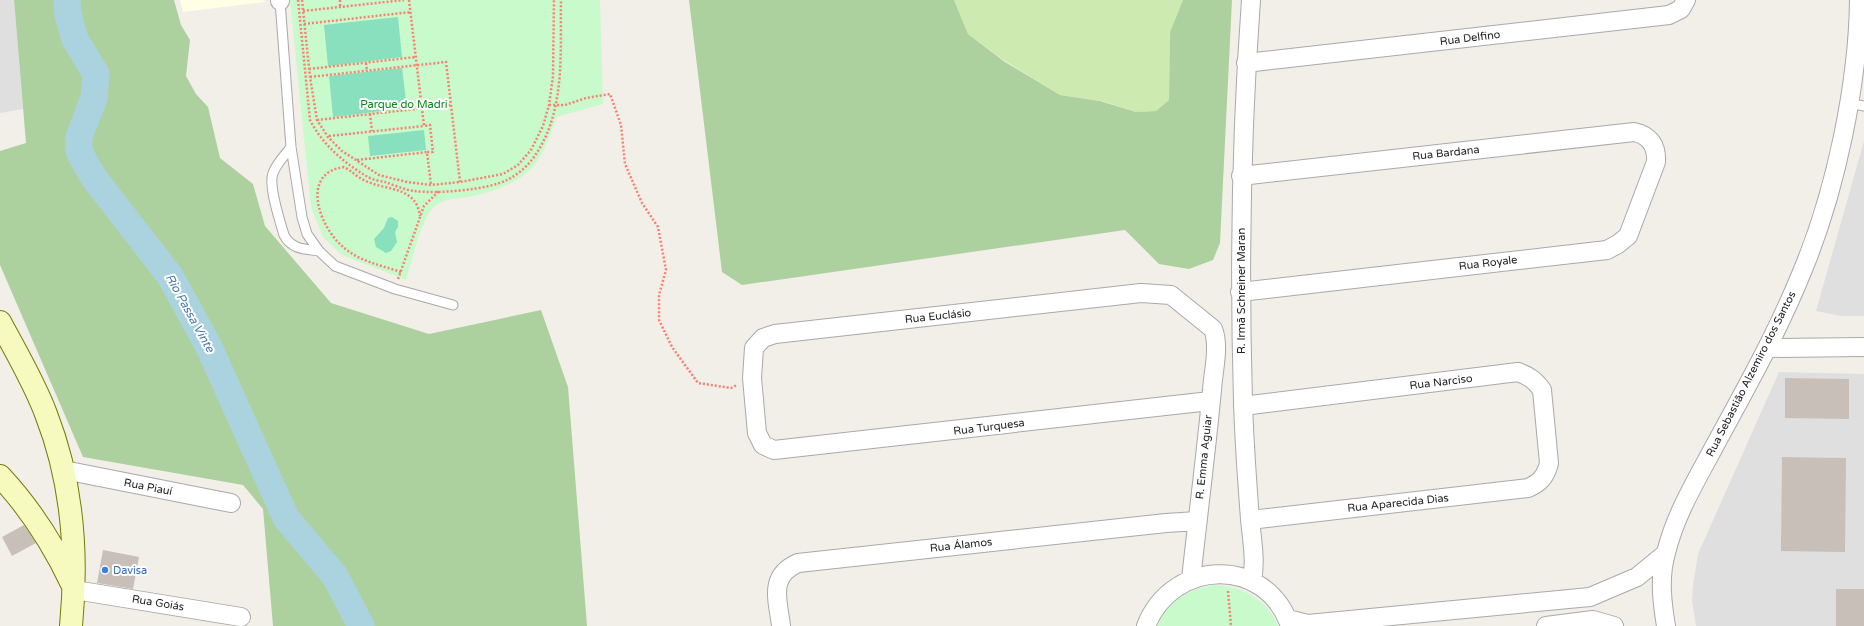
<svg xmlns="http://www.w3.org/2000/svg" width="1864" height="626" viewBox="0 0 1864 626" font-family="'Varela Round',sans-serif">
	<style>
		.residential { fill: #e0dfdf }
		.education { fill: #ffffe5 }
		.grass { fill: #cdebb0 }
		.forest { fill: #add19e }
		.park { fill: #c8facc }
		.pitch { fill: #88e0be }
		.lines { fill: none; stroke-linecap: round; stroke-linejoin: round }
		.river { stroke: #aad3df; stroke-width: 27 }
		.building { fill: #c7bfb8 }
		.lane-casing { stroke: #a9a9a9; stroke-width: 11 }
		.street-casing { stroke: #a9a9a9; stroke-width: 20 }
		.secondary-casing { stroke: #707d05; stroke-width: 24 }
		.path { stroke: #fa8072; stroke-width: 2.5; stroke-dasharray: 2 2; stroke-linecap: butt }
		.lane { stroke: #fff; stroke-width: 9 }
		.street { stroke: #fff; stroke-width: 18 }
		.secondary { stroke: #f7fabf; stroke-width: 22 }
		.shop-dot { fill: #3f7fe0; stroke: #fff; stroke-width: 1.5 }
		.labels { text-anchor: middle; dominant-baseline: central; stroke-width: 4; stroke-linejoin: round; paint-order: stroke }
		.street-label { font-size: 11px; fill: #222; stroke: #fff }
		.park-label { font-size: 11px; fill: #0c8416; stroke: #fff }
		.shop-label { font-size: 11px; fill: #366cbe; stroke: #fff; text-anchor: start }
		.water-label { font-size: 12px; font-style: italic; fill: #4a7aab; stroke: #fff }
	</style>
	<rect width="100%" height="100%" fill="#f2efe9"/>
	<path class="residential" d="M0,0H14L23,109L0,113Z
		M1864,141V316H1841L1816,311Z
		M1779,372L1864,374V626H1696L1692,601L1693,585L1698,554Z"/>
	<path class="education" d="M180,0H264L265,2L183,12Z"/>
	<path class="grass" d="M954,0H1183L1170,32L1169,100L1156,111L1136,112L1102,101L1060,95L1002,59L968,34Z"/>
	<path class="forest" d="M14,0H174L181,25L190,40L186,76L196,94L208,107L220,158L253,184L265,226L331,303L429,334L541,310L568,387L587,626H273L263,509L243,485L83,457L0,265V151L26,143Z
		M689,0H954L968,34L1005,62L1060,95L1100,101L1136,112L1156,111L1169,100L1170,32L1183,0H1232L1220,243L1213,260L1189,269L1159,264L1125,230L742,285L722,272Z"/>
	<path class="park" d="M290,0H600L603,104L557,117C551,132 542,160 529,171C513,185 490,193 468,197C455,199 445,198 434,207C422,217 411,264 406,280L342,255L323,237L311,207Z
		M1214,585C1242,586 1267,599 1278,626H1158C1167,601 1189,589 1214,585Z"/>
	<path class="pitch" d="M398,17L402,57L328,66L324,25Z
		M402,68L407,108L333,117L329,76Z
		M424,130L426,150L370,156L368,136Z
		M392,217L398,221V227L395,232L397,242L391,251L386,253L376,247L374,239L384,228L388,218Z"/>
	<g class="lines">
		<path class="river" d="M67,0L68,15L75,39L96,74L94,98L79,137V152L94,178L170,276L208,345L286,518L335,576L361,626"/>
	</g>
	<path class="building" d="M1785,378L1849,379V419L1785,418Z
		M1782,457L1846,458L1845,552L1781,551Z
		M24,525L36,543L12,556L2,537Z
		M103,550L139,557L133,589L97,583Z
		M1836,589H1864V626H1836Z"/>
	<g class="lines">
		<g class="lane-casing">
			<path id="lane" d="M280,1L291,147L302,217L307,234L319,251L335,266L395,289L453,305
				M1848,103L1864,106
				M291,147C285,155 277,163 273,173C268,186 280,221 284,235C291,249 304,249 319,251"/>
		</g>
		<g class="street-casing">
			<path id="street" d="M280,0V1
				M1251,0C1241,135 1239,266 1243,401C1244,440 1247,480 1250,519C1252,541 1256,560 1252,581
				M1246,63L1669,15L1681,9L1686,0
				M1240,292L1607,250L1618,244L1628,236L1656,162C1657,146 1650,135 1634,132L1241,176
				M1767,348L1864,347
				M1243,406L1518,372C1529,376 1535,380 1542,390L1549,463C1546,476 1540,483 1528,488L1250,520
				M64,470L231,503
				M1191,579C1198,516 1206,453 1212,390C1213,372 1220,346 1213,329L1171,295L1141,293L775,334L763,338L754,348L752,378L757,433L763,445L774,450L1210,401
				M75,590L241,617
				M1288,619L1308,624L1590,597L1637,577L1665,554
				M781,626C778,600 768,576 798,563L1166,523L1197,521
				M1146,626C1172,559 1266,555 1290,626
				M1546,626L1593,620L1614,626
				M1666,626C1662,602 1659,577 1666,553C1675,515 1696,481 1714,447C1746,388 1779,330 1804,267C1836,189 1858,84 1859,0"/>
		</g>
		<g class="secondary-casing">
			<path id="secondary" d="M0,322C16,352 34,382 46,414C73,483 78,554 71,626
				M0,476C30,508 53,544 72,584"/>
		</g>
		<path class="path" d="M298,0L310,120C322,144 345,164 368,177C373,180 380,181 385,182C394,185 405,190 414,191C437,194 487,190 507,180C519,174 529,165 536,154C566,109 560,51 561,0
			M302,0L310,77L317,120L328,137L342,151L379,175L407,182L431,185L460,182L503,174L518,165L531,150L543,126L549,105L553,76L554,0
			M340,0V7
			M409,0L424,126L430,125L433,152H427L431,185
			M303,11L404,0
			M304,24L411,12
			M366,63L367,71
			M309,69L416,57
			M310,77L446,62L460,182
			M549,105H565L586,98L610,94L621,125L625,164L642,203L658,227L666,270L659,295V320L672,347L698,383L731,388L737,385
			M370,114L372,131
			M317,120L451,105
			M329,136L424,126
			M357,160L427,152
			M401,272C380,265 358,261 342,246C319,226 300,173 344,167C352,171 358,178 366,181C387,191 416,186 420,216
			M398,279L424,206L439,191
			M1228,591L1231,626"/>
		<use href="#lane" class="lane"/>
		<use href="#street" class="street"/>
		<use href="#secondary" class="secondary"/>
	</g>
	<circle class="shop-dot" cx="105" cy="570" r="4"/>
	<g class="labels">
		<g class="street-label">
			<text transform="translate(1470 38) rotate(-7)">Rua Delfino</text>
			<text transform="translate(1446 153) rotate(-6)">Rua Bardana</text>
			<text transform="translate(1488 263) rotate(-7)">Rua Royale</text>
			<text transform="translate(1241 291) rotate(-90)">R. Irmã Schreiner Maran</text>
			<text transform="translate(938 316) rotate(-6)">Rua Euclásio</text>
			<text transform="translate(1751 374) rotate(-63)">Rua Sebastião Alzemiro dos Santos</text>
			<text transform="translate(1441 382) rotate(-7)">Rua Narciso</text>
			<text transform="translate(989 427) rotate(-7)">Rua Turquesa</text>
			<text transform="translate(1204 457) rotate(-84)">R. Emma Aguiar</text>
			<text transform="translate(148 487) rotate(11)">Rua Piauí</text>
			<text transform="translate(1398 503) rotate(-6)">Rua Aparecida Dias</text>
			<text transform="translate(961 545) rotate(-6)">Rua Álamos</text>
			<text transform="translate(158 603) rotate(9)">Rua Goiás</text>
		</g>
		<g class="park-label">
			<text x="404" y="104">Parque do Madri</text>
		</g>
		<g class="shop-label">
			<text x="113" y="570">Davisa</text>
		</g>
		<g class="water-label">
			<text transform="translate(190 313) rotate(61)">Rio Passa Vinte</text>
		</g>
	</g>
</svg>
